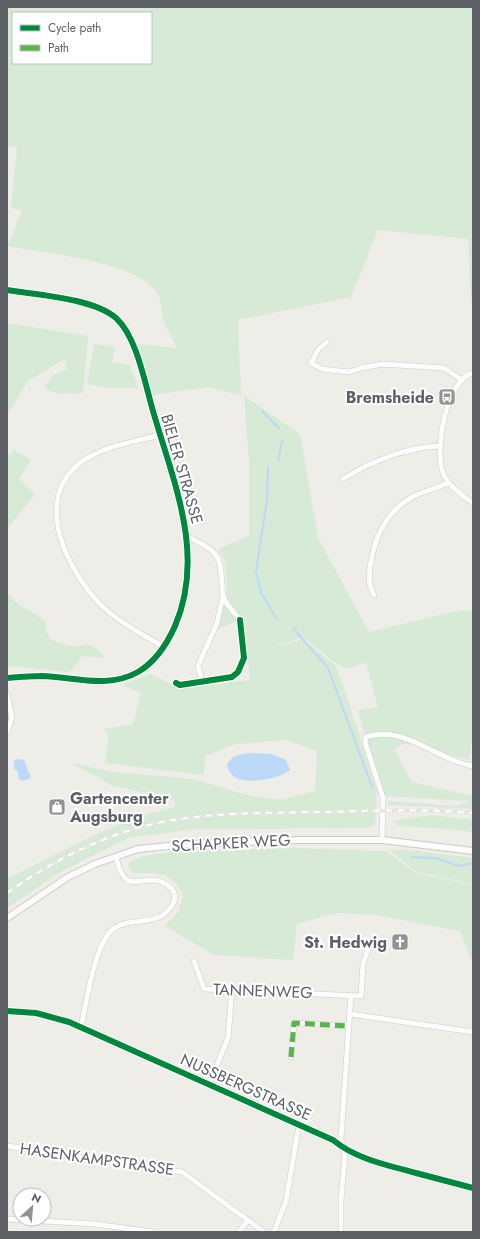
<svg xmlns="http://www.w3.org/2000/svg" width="480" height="1239" viewBox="0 0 480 1239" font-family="Jost,sans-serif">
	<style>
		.green { fill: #d6ead5; fill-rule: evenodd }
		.water { fill: #bcd9f8 }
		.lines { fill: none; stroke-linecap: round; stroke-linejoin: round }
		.stream { stroke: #bcd9f8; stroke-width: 2 }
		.minor-casing { stroke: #cbcbca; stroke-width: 6 }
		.tertiary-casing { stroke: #cbcbca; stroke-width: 8 }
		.minor { stroke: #fcfcfc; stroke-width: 5 }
		.tertiary { stroke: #fcfcfc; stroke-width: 6 }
		.rail-casing { stroke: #e4e4e3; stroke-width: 3.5 }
		.rail { stroke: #fff; stroke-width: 2; stroke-dasharray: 6; stroke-linecap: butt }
		.quiet { stroke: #58b549; stroke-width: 5; stroke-dasharray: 10 5; stroke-linecap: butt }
		.cycleway-casing { stroke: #fff; stroke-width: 8 }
		.cycleway { stroke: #00873e; stroke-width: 6 }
		.labels { text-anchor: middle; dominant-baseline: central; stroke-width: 4; stroke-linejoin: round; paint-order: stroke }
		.poi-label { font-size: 16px; font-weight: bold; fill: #5d6166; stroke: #fff; text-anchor: end }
		.street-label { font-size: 16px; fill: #5d6166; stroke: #fff }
	</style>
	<rect width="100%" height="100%" fill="#eeede8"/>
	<path class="green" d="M7,7H473V304L471,301L468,239L378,230L351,297L238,320L241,395L207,387L152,395L136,344L177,348C173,339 167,330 164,321C161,312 162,298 156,291C133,261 44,253 8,246L22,210L11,208L17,147L7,146ZM13,13H151V63H13Z
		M7,323L88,336L83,393L61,394L47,390L45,386L53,375L67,369L65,359L28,381L7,415Z
		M94,344L115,347L112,362L130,365L138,388H108L87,384Z
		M244,396L300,434L318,538L369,632L453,612L473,610V734L469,760L405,743L394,749L412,782L472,796L473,809L389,805L388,801L457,806L471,801L382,796L358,710L378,707L366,662L347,669L337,664L303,637L282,644L269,641L282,645L303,639L335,665L344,688L377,791L375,825L366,828L195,829L128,838L62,871L7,908V879C61,852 116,820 175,807L174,800H150V794L111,785L72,763L113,772L193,779L250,796L282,800L315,791L317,751L286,740L236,744L205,756L204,775L105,763L109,736L104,729L133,724L141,693L122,685L150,674L181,689L250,680L246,636L237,621L218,629L227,591L226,563L218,549L249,536V461Z
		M14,450L31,460L19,479L35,494L7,529V457Z
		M7,592L15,602L46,621V632L51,640L75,647L87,644L95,648L102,653L104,658L81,656L80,660L69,672L9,666L7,660Z
		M431,815L473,820V832C448,828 422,829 397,825L393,821Z
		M296,848L386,851L416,873L473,885V964L460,931L376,915L336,913L297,924L293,960L214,955L165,926L178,912L183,896C170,868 158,875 133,873L128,867L130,862L143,856L177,851Z
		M389,850H409L473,858V884L417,872Z"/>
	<path class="water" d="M249,753L272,754L286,760L290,770C280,779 247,784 236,778C231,775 229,771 227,765C232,755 238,755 249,753Z
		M17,759L24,760L31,778L22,781L19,779L17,770L14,769V761Z"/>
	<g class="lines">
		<path class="stream" d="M262,411L279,428
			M278,461L282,441
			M268,467L267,500L256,571L261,593L276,618
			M293,628L328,668L372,787
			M411,857L435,858L459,866L473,863"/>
		<g class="minor-casing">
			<path id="minor" d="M7,290C37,295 93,298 116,318C137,337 145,384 153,411C173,481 206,554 175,626C167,644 155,662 138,672C108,689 74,677 42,676C30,676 19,677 7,678
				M327,342L318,350L311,363L322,369L349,372L361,368L383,364L429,367L444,368L462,380
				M473,373C446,380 434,449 443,473C449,487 462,495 473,503
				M160,435C134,442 102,446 80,463C31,501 69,574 103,607C121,623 143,635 164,647
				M343,479C370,462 406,447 439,446
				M188,537C225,554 219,558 223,594C223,602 235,613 240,620
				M374,595C367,583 369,571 372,557C377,531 390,509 414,496C425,491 437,488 448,483
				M202,681L198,666L217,623L223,596
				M7,694L12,718L7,732
				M382,840L383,798L365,742L366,737C404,724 436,760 473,766
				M194,961L204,989L361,996L363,964L371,941
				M7,1011L36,1013L69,1022L333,1140C356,1159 387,1165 416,1173C435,1178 454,1183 473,1188
				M350,1014L473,1032
				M81,1027C87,1001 94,945 113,929C129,916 156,928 171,907C174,904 176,897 174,893C173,889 170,887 166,884C143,870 126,901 116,857
				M291,1057L294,1023L349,1026
				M209,1084L228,1038L232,990
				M7,1146L182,1172L264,1232
				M7,1219L95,1224L153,1232
				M239,1232L248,1220
				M274,1232L286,1201L299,1125
				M341,1232V1199L345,1156L341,1138L351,995"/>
		</g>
		<g class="tertiary-casing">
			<path id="tertiary" d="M7,918L68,877L95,864L138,849L187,844L300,840H382L473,851"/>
		</g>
		<use href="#minor" class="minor"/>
		<use href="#tertiary" class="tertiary"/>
		<g class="rail-casing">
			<path id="rail" d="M7,893C59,856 117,828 180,819C227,812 275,813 322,812C372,811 423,808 473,813"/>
		</g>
		<use href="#rail" class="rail"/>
		<path class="quiet" d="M291,1057L294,1023L349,1026"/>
		<g class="cycleway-casing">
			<path id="cycleway" d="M7,290C37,295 93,298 116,318C137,337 145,384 153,411C173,481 206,554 175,626C167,644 155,662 138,672C108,689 74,677 42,676C30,676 19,677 7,678
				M176,683L180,685L232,677L238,672L244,658L240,620
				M7,1011L36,1013L69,1022L333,1140C356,1159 387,1165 416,1173C435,1178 454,1183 473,1188"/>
		</g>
		<use href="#cycleway" class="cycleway"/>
	</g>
	<defs>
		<g id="bus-square" transform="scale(0.9)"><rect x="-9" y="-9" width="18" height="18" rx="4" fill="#909294" stroke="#fff"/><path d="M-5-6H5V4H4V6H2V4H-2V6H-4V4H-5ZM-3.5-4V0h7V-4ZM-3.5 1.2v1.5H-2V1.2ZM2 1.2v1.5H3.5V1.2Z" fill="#fff"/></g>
		<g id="shop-square" transform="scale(0.9)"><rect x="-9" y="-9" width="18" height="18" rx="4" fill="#909294" stroke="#fff"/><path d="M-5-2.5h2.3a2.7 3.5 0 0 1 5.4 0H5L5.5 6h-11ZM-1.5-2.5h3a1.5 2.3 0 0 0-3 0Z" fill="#fff"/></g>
		<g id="church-square" transform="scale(0.9)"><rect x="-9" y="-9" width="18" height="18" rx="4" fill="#909294" stroke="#fff"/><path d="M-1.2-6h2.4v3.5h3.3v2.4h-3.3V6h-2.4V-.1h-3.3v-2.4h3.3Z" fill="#fff"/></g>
	</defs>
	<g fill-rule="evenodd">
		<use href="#bus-square" x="447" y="397"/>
		<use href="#shop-square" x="57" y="807"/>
		<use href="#church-square" x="400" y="942"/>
	</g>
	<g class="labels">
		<g class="poi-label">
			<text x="434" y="397">Bremsheide</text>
			<text x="70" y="798" text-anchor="start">Gartencenter<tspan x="70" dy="18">Augsburg</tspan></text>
			<text x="387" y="942">St. Hedwig</text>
		</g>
		<g class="street-label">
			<text transform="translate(182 469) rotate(74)">BIELER STRASSE</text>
			<text transform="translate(231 843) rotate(-3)">SCHAPKER WEG</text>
			<text transform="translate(263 991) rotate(2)">TANNENWEG</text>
			<text transform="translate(246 1087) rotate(24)">NUSSBERGSTRASSE</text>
			<text transform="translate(97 1159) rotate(8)">HASENKAMPSTRASSE</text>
		</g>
	</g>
	<rect width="480" height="1239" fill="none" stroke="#5d6166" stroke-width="16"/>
	<rect x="12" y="12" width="140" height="52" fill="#ffffff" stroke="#bec0c2"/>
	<rect x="20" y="25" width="20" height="6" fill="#00873e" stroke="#bec0c2"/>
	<text x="48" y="32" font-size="12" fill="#5d6166">Cycle path</text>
	<rect x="20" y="45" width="20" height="6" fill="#58b549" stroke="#bec0c2"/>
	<text x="48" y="52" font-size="12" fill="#5d6166">Path</text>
	<g transform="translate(32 1207) rotate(26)"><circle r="19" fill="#ffffff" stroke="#bec0c2"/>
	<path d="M0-3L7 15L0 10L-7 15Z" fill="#909294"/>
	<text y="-6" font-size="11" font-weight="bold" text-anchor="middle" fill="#5d6166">N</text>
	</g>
</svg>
